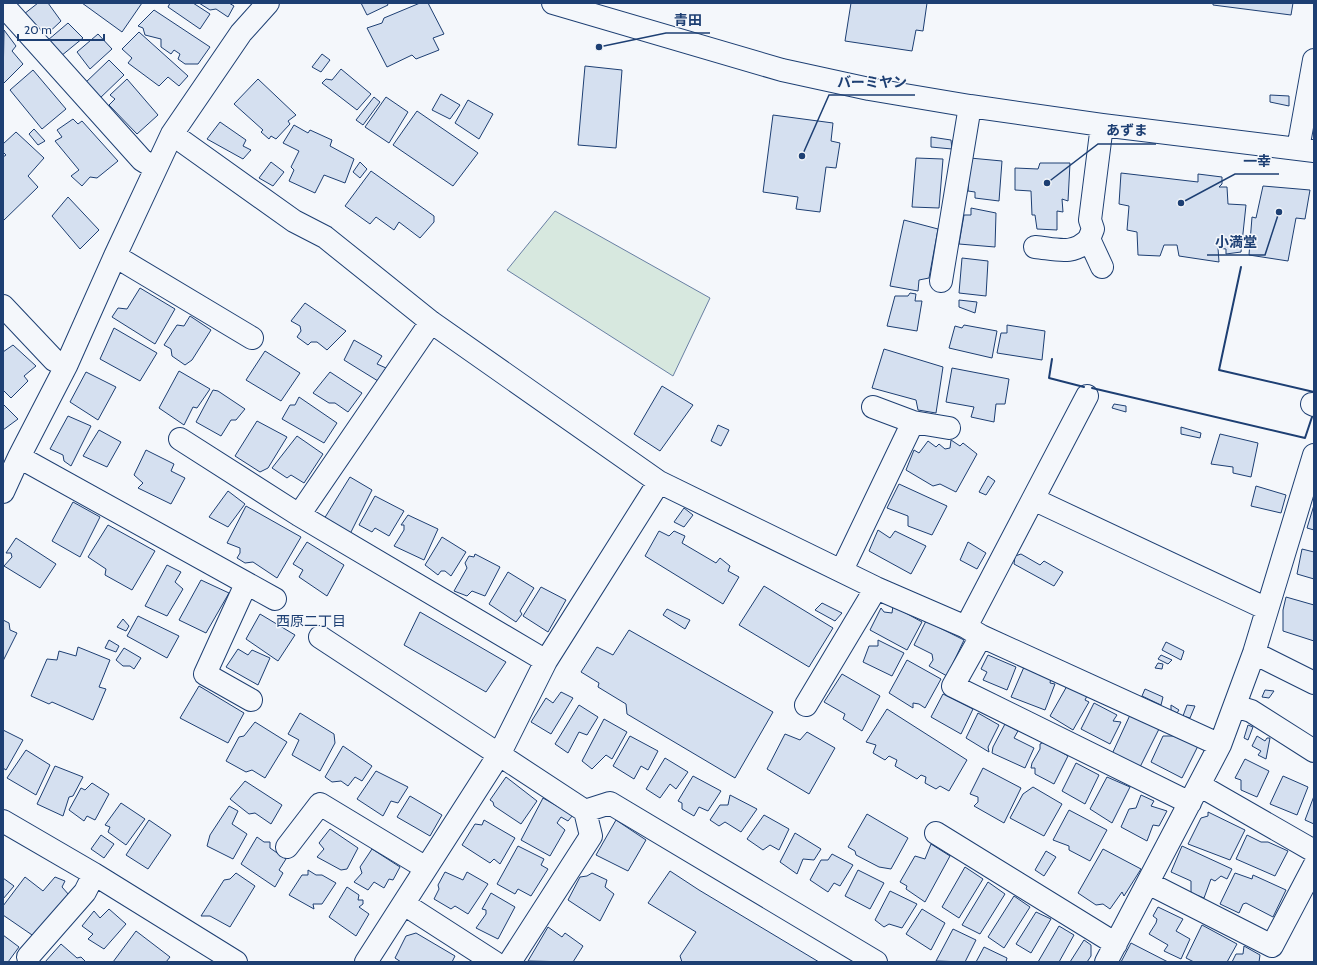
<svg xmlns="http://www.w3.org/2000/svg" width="1317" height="965" viewBox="0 0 1317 965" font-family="Cabin,'Noto Sans JP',sans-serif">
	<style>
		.green { fill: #d7e8df; stroke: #687fa3 }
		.building { fill: #d5e0f0; stroke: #1d3f73 }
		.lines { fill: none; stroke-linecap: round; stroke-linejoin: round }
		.minor-casing { stroke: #1d3f73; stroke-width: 24 }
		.minor { stroke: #f4f7fb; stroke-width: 22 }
		.wall { stroke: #1d3f73; stroke-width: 2 }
		.labels { text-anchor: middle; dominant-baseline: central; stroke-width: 3; stroke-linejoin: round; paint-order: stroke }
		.neighbourhood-label { font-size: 14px; fill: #1d3f73; stroke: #f4f7fb }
		.leader { fill: none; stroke: #1d3f73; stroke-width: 1.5 }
		.callout-dot { fill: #1d3f73; stroke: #f4f7fb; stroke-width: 1.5 }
		.callout-label { font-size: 14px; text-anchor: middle; font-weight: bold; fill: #1d3f73; stroke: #f4f7fb; stroke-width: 3; stroke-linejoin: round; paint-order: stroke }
	</style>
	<rect width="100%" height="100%" fill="#f4f7fb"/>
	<path class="green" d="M555,211L710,298L673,376L507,270Z"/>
	<path class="building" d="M38,3H48L61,21L44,37L24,14Z
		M82,3H142L122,32Z
		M170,3H193L210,14L200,29L168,7Z
		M199,3H229L234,6L228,17L216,9L210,10Z
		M361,3H387L388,5L367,15Z
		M420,3H428L444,34L433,38L439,50L416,59L412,55L387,67L367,28L382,23L384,18Z
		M851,3H927L923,31L916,30L912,51L845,41Z
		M1213,3H1293L1291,15L1213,5Z
		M154,10L210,47L198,64H185L178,59L180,54L174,50L171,54L161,47V39L145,35L143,28L138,26Z
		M68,23L83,38L61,56L48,40Z
		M4,30L16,46L12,51L23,64L3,84Z
		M139,32L188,76L179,86L168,77L159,86L128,63L132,58L122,49Z
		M98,34L112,49L90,69L77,52Z
		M322,54L330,60L321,72L312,67Z
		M109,60L124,75L98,100L84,84Z
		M585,66L622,70L616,148L578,145Z
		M341,69L371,94L357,110L322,83L326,79L332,80Z
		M33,70L66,109L42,129L10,90Z
		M127,79L158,115L137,134L109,105L115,99L110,95Z
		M258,79L296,115L288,121L290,124L276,139L271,136L269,139L261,132L263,130L234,104Z
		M441,94L460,105L450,119L432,110Z
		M1270,95L1289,96V106L1270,102Z
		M374,97L380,102L363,125L356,120Z
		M386,97L408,112L389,143L365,127Z
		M468,100L493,114L479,139L455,123Z
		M417,111L478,153L453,186L393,145Z
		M773,115L833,123L831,141L840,143L836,168L826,167L820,212L796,209L798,197L763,192Z
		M73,119L78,124L82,121L118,161L97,178L90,177L82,186L71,176L79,170L55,141L62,137L57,130Z
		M220,122L246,140L243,146L251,150L243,159L207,139Z
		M294,125L308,133L310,130L332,140L330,146L354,159L345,183L324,175L315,193L289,181L294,170L291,167L299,151L283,143Z
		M34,129L45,141L38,145L29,134Z
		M16,132L44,158L28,176L38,187L3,221V157L6,155L3,152V144Z
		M931,137L951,140L952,149L931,147Z
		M916,158L943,159L939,208L912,207Z
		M970,158L1002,161L999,201L975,198V192L968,191Z
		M271,162L284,172L273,186L259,178Z
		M360,162L367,169L360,178L353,172Z
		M1040,163H1070L1068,201L1062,199L1063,212L1057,211V230L1037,229L1035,215H1032L1031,191L1015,190V168L1038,169Z
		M371,171L434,216V222L420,238L399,222L394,230L376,217L370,224L345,206Z
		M1121,173L1198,182V174L1222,177V184L1219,187H1227L1228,204L1246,205L1241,252L1226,254V249L1218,248L1219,262L1179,256L1177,245H1164L1160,256L1138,255L1137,232L1127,230L1129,206L1119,204Z
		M1263,186L1310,190L1305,219L1296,218L1288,261L1249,255L1252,217L1256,218Z
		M68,197L99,230L80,249L52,216Z
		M971,208L996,213L995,247L959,244L964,215H971Z
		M904,220L938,229L929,278L919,280L918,291L890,286Z
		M962,258L988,261L986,296L959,293Z
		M140,288L175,309L155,344L112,317L118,308L127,309Z
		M910,293L916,294L915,301H922L917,331L887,326L895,296H908Z
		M959,300L977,302L975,313L959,307Z
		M305,303L346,331L327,350L317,342H311L308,345L297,337L301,331L300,326L291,321Z
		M190,316L211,330L192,360L185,365L172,356L171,349L164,345L177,325L184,326Z
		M964,325L997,331L992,358L949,348L955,326L962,328Z
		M1007,325L1045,331L1042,360L997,353L1001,333H1007Z
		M114,328L157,353L140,381L100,359Z
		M354,340L382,356L377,364L386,368L378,381L344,360Z
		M13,345L36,366L24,376L28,381L11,398L3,390V352Z
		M884,349L943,367L936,413L918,410L916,400L872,388Z
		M265,351L300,373L281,401L246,380Z
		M952,368L1009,379L1005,404H996L994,422L971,417L974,407L946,402Z
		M179,371L210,389L197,408L193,407L184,425L159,408Z
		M86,372L116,387L98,420L70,402Z
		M330,372L362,393L348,412L335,403H329L313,393Z
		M662,386L693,405L660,451L634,434Z
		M213,390L218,391L245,409L236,420H231L221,436L196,422Z
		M299,397L337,423L324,443L282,419L290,405H295Z
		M3,404L18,419L3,430Z
		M1114,404L1126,406V412L1112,408Z
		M68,416L91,426L71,466L64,461L63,455L50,449Z
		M257,421L287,437L268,468L260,472L235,456Z
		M718,425L729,430L721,446L711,441Z
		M1181,427L1201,433L1200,438L1181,434Z
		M99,430L121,442L107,467L83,456Z
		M1220,434L1258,443L1251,477L1233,473V467L1211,464Z
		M297,436L323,454L304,483L291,475L287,478L272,468Z
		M951,440L960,446L963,443L977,454L956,492L940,484L933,486L906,470L914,450L919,453L928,441L936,447L939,444L945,449L950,448Z
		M146,450L174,464L171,471L185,478L171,504L138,488L143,483L134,475Z
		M988,476L995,481L986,495L979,492Z
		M350,477L372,490L350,534L324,519Z
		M899,484L947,506L932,535L908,526V516L887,508Z
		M1256,486L1286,495L1281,513L1251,506Z
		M228,491L245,504L228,527L209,517Z
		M375,496L404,511L389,536L375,528L372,532L359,525Z
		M73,502L100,517L80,557L52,541Z
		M1314,505V530L1307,528Z
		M246,506L301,537L277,578L253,562L245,563L237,558L240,553V548L227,543Z
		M684,508L693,515L684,527L674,522Z
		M408,515L438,529L424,560L394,546L404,530V525H401Z
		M108,525L155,551L132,590L105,575L106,569L88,557Z
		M878,530L890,538L895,531L926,546L911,574L869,551Z
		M659,531L669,536L674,531L685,536L682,543L716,563L720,558L730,566L728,571L739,577L723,604L645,556Z
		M442,537L466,552L451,576L445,571H441L438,575L425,565Z
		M16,538L56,564L40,588L4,566L12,557L11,553H6Z
		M307,542L344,565L327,596L299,577L303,570L293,564Z
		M968,542L986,553L977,569L960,560Z
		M1302,549L1314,552V579L1297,574Z
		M475,554L500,567L485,596L472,591L467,596L454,591L467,568L465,563L469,556L474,557Z
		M1021,554L1040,565L1044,561L1063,572L1054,586L1014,564L1015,556Z
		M167,565L181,572L175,582L183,589L167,616L145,606Z
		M508,572L534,588L520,611L522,614L516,622L489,604Z
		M201,580L229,593L206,633L179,620Z
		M764,586L833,628L809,667L739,625Z
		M541,587L566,600L548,632L523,616Z
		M1286,597L1314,605V641L1283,631V610Z
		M822,603L842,613L835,621L815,610Z
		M893,606L922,622L907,650L870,630L881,608L884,612L892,613Z
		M667,609L690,620L685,629L663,615Z
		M420,612L506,662L486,692L404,645Z
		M260,614L295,635L278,661L246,639Z
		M138,616L179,636L167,658L127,636Z
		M123,619L129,626L126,631L117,627Z
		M3,620L9,623L10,630L17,633L3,661Z
		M926,621L964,640L947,676L929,666L933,660L932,654L914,645Z
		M629,630L773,712L735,778L627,714L626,704L598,687L599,683L581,672L597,647L613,655Z
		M109,640L119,646L116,652L105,648Z
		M878,640L904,653L892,676L863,662L869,646H878Z
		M1166,642L1184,651L1181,660L1162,650Z
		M78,647L110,660L99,687L106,689L93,720L52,702L49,704L31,696L47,659L57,660L59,651L76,656Z
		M124,648L141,658L134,669L130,666H123L116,660Z
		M238,649L248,655L252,650L270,658L258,685L226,667Z
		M988,655L1016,667L1007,690L983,680L987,672L981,669Z
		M1161,655L1172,660L1168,664L1158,659Z
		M907,660L941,679L925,708L919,704L913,703V708L889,693Z
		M1158,663L1163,664L1162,669L1155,668Z
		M1024,667L1051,677L1050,683L1055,684L1045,710L1011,697Z
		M842,674L880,696L862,731L843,719L845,714L824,702Z
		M199,686L244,713L228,743L180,718Z
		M1067,686L1087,696L1085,700L1089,702L1073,730L1050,716Z
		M1145,689L1163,697L1161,705L1142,696Z
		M1265,690L1274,691L1269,698L1262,697Z
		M561,692L573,698L551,734L531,722L546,698L553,703Z
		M943,694L973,709L961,734L931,717Z
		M1094,703L1117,715L1113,721L1121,722L1110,744L1081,729Z
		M579,705L598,717L587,735L579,732L568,753L555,744Z
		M1171,705L1179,710L1177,713L1171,710Z
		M1187,705L1195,706L1190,718L1183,716Z
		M887,709L967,760L949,791L940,786L936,789L925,783L926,777L921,775L917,779L895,766L897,760L889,756L885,760L873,753L876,745L866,742Z
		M300,713L334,734L335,743L320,771L292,755L299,740L288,734Z
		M978,713L999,725L988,747L989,752L966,738Z
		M1130,715L1159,729L1140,767L1112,754Z
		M604,719L627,732L612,759L606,755L592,769L582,761Z
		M255,722L287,742L265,778L252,770L246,772L226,761L239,737L244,736Z
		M1005,724L1018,731L1014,738L1034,748L1025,768L992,753L993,747Z
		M1248,725L1253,727L1248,740L1244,738Z
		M3,730L23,740L6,770L3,768Z
		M807,732L835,748L809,794L767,769L785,734L800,740Z
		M630,736L658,751L648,770L641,766L634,779L613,766Z
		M1163,736H1173L1198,746L1182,778L1151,762Z
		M1257,736L1265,741L1267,738H1270L1266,759L1258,755L1261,751L1252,746Z
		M1044,742L1068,756L1054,784L1035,774V768H1031L1032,763L1040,749V744Z
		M343,746L372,766L362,781L355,777L348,786L341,781L332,782L325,777Z
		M26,750L50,765L36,795L7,778Z
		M665,758L688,772L676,789L670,784L660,798L646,789Z
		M1245,759L1269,771L1257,797L1241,790V780L1235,778Z
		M1076,763L1099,775L1085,804L1062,791Z
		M55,766L83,777L73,796L69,797L63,816L37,804Z
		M983,768L1021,788L1004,823L974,806L978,802V797L970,794Z
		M376,771L408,787L398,803L391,801L383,816L357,799Z
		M693,776L721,791L708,811L699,807L694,816L682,809V803L678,801Z
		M1283,776L1308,787L1297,815L1270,804Z
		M506,777L537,801L521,824L494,806L493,802L490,800Z
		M1107,777L1130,787L1112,823L1090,809Z
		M245,781L282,805L271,824L255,813L249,814L230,799Z
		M92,783L109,794L95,820L87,816L84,821L69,810L81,788L85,790Z
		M1033,787L1062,804L1044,836L1010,818L1023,794Z
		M730,795L757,809L741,832L725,822L719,826L710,820L720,805H728Z
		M1141,795L1154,801L1151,806L1167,811L1159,826L1153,825L1147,841L1121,827L1129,809L1136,808Z
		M410,796L442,815L430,836L397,817Z
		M1314,796V824L1305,820Z
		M543,798L573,815L568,821L561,817L557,823L565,830L550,856L521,840Z
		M121,803L145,819L126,845L108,832L110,827L105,825Z
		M229,806L238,811L232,824L247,834L233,859L207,846L210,835Z
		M1069,810L1107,830L1090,861L1069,850V846L1053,840Z
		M1208,812L1245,830L1230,860L1188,844L1201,818L1208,816Z
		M867,814L908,838L891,869L879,867L856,855L855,851L848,847Z
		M764,815L789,829L779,850L770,845L763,850L747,839Z
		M149,820L171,835L148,869L126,855Z
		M484,820L515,838L500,864L494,859L490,863L462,845L475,824L482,825Z
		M616,820L646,840L628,871L596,855Z
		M330,829L358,848L347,869L341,870L317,857L324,849L319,843Z
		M795,833L821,849L814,860L803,859L797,874L780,862Z
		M101,835L114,844L104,858L91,849Z
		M1247,835L1261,842H1268L1288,851L1275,876L1236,859Z
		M257,837L264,842H270V848L286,859L279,870L283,873L275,887L241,864Z
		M931,844L950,856L925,902L906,889L907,886L900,882L915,856L925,859Z
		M518,846L544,859L541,865L548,869L531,896L518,889L515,894L497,884Z
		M1182,846L1232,869L1227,879L1221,876L1215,881L1211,879L1204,898L1191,893V881L1171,872Z
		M372,849L400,867L393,880L389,879L384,888L374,882L368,890L354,882L362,873L360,867Z
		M1103,849L1141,869L1124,896L1122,892L1110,909L1103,904L1096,905L1078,893Z
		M1046,851L1056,857L1044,876L1035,870Z
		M832,854L853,865L840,886L834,883L828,892L810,880L821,860H828Z
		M965,867L983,879L959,918L942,907Z
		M308,870L316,875H322L336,883L322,904H313L314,909L289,895L302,875H308Z
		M858,870L884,883L870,909L845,896Z
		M670,871L699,890L819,962H682L680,956L696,932L648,903Z
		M445,872L463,880L467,872L488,884L468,914L455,906L451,909L434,899L439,889L438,885Z
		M236,873L255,886L230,927L210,916H201L224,880L230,879Z
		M592,873L607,880L605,887L614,894L600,921L568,900L580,877L587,876Z
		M1235,873L1252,879L1253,875L1286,890L1273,917L1246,903L1243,904L1239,913L1220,904Z
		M25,877L43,891L55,877L65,881L62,887L69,895L35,937L3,915V906Z
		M3,878L14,886L3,899Z
		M988,882L1005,894L980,934L962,925Z
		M347,887L359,895L358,900H363V904L359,907L369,914L356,936L329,917Z
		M890,891L917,904L902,928L889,924L884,927L875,920Z
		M491,893L515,907L498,939L476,928L486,914V910L482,909Z
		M1014,896L1030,907L1004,948L988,937Z
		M1158,907L1183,919L1176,931L1190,939L1181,959L1164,951L1168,945L1149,934L1156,923L1157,919L1153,916Z
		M109,909L126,924L104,949L88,939L93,934L82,926L94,911L100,918Z
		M922,909L945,923L931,950L906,934Z
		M1036,912L1051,919L1031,953L1016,944Z
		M1202,925L1237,944L1227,962H1194L1186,958Z
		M1059,926L1074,935L1059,962H1038Z
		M548,927L562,937L565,933L583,946L573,962L528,961Z
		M953,929L976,940L965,962L936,961Z
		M136,931L170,957L166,962H113Z
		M416,933L455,956L452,962H401L395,958L406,936Z
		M3,935L19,947L8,962H3Z
		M1084,940L1091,945V956L1087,962H1070Z
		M1131,943L1168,962H1121Z
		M61,944L77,958L81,957L86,962H45Z
		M1244,946L1260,955L1259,962H1232L1236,954H1243Z
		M984,947L1007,958L1006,962H976Z"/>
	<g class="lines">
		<g class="minor-casing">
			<path id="minor" d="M553,3L782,70L869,89L970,106L1102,125L1314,151
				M3,5L142,160L155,168
				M1102,125L1090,220L1093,229L1089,239L1102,267
				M172,134L294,221L325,237L431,322L659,482L876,588L966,627L981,636L1220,745
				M1298,149L1314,60
				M1035,247C1056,249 1073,256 1089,239
				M115,256L252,338
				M941,281L970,106
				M3,306L54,360L66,366
				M1312,404L1314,405
				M873,407L913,422L949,428
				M180,439L299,515L546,661
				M19,457L275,599
				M3,492L19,457L66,366L115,256L172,134L241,33L268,3
				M1033,499L1267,609
				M299,515L431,322
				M842,570L913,422
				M246,584L205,674L251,700
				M966,627L1087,396
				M981,636L953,686L1190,803
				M320,637L585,811L610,803L876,962
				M1254,653L1314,683
				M806,705L876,588
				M1235,706L1251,711L1314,751
				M1199,785L1314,851
				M3,821L94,874L236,962
				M936,833L1116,944
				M287,847L320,804L426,868
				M1148,883L1272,946L1314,866
				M404,904L494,962
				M28,957L85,892L94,874
				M366,962L500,753L546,661L659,482
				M510,962L591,836L585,811
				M1106,962L1220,745L1254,653L1314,455"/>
		</g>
		<use href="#minor" class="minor"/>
		<path class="wall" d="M1241,267L1219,370L1314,392
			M1052,359L1049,378L1084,387
			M1092,388L1305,438L1312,417"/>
	</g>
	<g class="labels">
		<g class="neighbourhood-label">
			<text x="311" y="621">西原二丁目</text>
		</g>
	</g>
	<path class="leader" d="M599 47L666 33H710M802 156L829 95H915M1047 183L1098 144H1156M1181 203L1235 174H1279M1279 212L1265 255H1207"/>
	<g class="callout-dot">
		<circle cx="599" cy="47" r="4"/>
		<circle cx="802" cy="156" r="4"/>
		<circle cx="1047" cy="183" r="4"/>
		<circle cx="1181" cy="203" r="4"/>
		<circle cx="1279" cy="212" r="4"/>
	</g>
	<g class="callout-label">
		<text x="688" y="25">青田</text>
		<text x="872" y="87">バーミヤン</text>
		<text x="1127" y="135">あずま</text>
		<text x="1257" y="166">一幸</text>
		<text x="1236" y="247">小満堂</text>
	</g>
	<rect width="1317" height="965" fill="none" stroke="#1d3f73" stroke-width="8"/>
	<path d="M18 34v6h86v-6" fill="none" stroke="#1d3f73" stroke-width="2"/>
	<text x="24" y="34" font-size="12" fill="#1d3f73" stroke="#f4f7fb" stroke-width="3" paint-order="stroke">20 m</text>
</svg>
